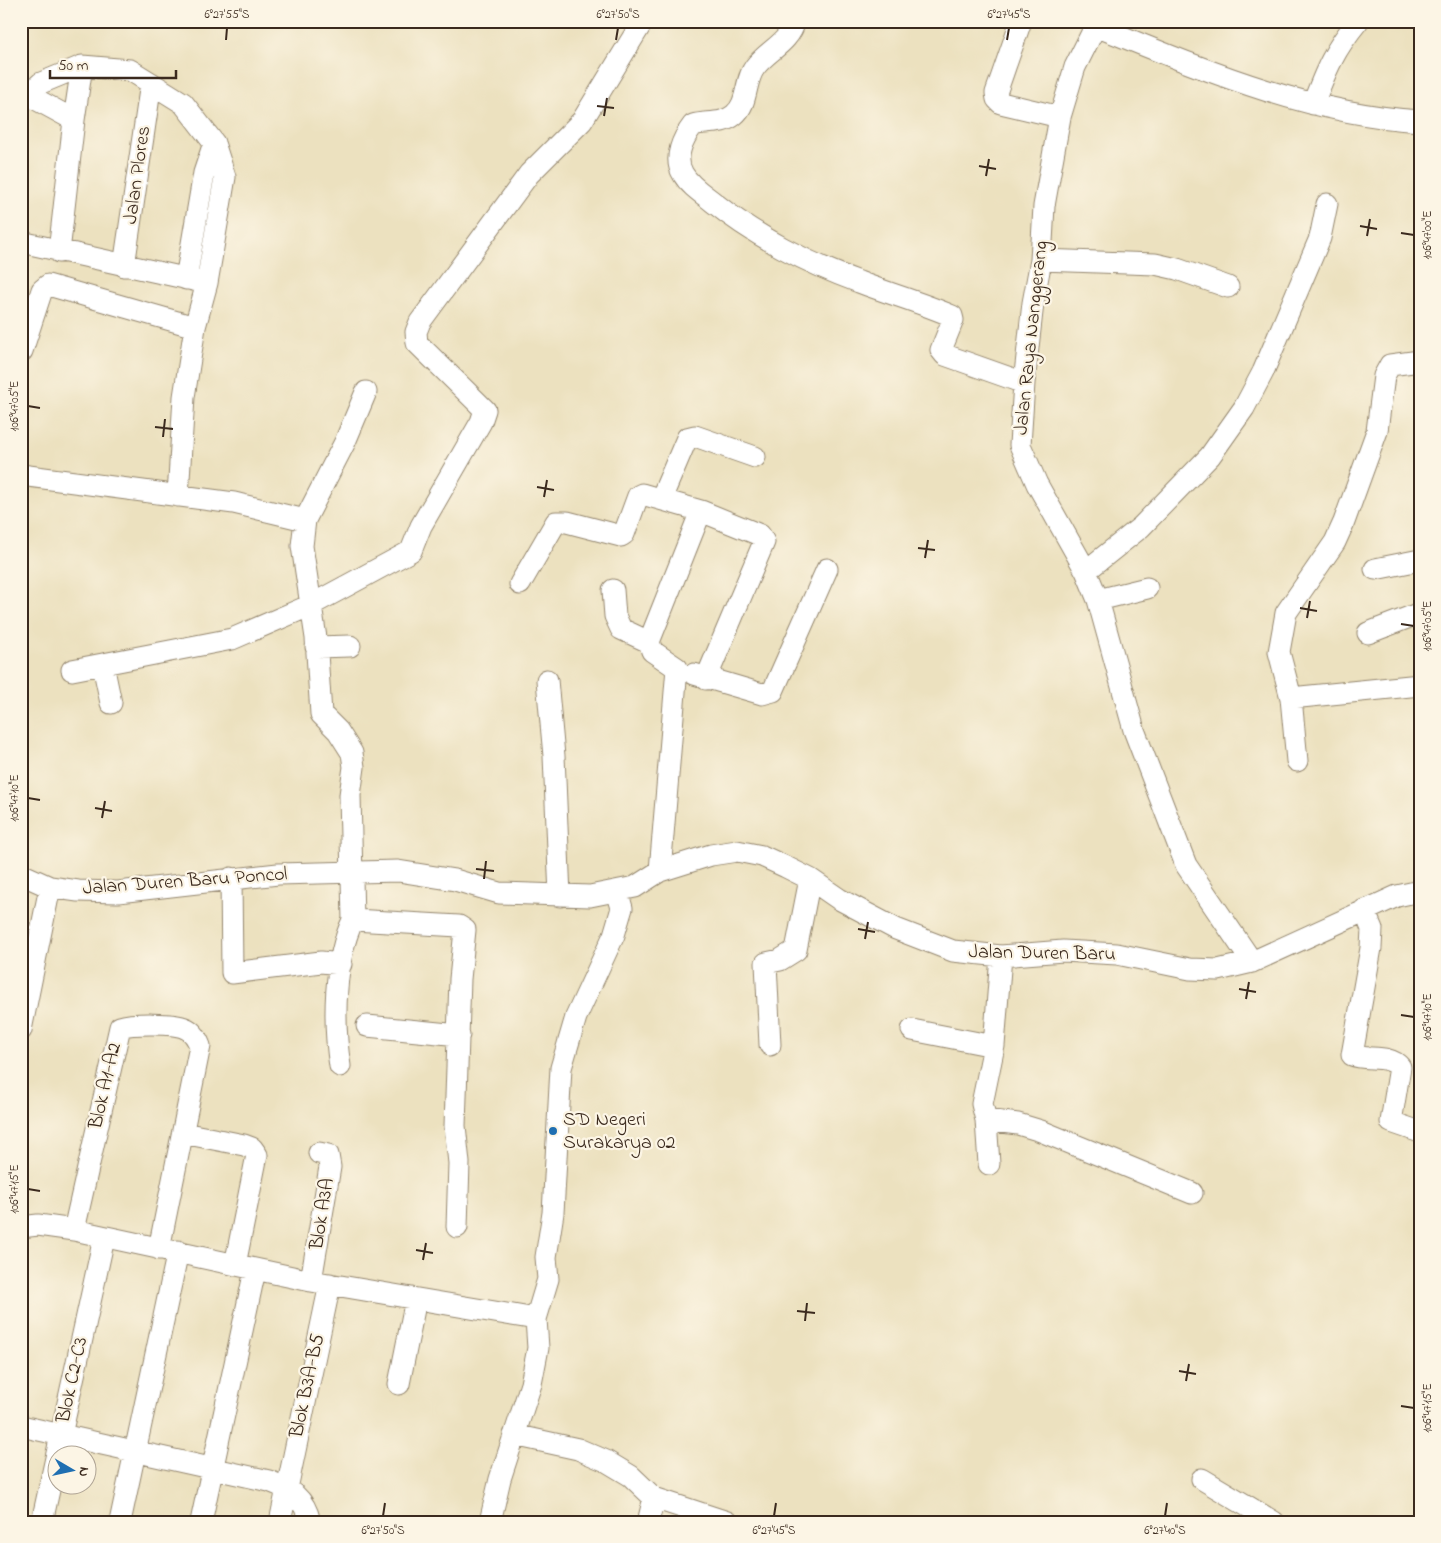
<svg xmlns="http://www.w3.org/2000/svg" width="1441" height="1543" viewBox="0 0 1441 1543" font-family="'Indie Flower',sans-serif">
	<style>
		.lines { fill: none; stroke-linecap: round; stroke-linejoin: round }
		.minor-casing { stroke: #94866e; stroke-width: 23 }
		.minor { stroke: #fff; stroke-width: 21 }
		.ticks { fill: none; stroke: #3b2a1e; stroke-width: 2 }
		.poi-dot { fill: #1f6fb2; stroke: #fcf5e5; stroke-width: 2 }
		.labels { text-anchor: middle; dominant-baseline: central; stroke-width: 4.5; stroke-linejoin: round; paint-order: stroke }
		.street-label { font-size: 20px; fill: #3b2a1e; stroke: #fcf5e5 }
		.poi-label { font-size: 20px; fill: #3b2a1e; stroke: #fcf5e5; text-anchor: start }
		.neatline { fill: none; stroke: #3b2a1e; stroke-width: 2 }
		.ticks-label { font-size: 12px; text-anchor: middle; fill: #3b2a1e }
	</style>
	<rect width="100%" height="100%" fill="#fcf5e5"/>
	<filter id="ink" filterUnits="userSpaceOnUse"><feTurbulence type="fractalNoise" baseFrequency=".02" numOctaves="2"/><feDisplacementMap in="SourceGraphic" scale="10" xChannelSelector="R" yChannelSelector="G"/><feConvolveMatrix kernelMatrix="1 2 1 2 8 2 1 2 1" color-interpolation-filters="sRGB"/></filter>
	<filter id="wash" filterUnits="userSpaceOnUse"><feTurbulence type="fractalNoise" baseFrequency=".0096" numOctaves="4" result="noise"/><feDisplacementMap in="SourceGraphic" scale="20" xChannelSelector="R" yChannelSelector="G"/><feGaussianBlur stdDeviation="1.12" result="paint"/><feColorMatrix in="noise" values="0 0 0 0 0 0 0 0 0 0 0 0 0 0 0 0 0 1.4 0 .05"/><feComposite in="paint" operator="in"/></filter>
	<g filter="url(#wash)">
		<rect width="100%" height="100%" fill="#ece1bf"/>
	</g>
	<g filter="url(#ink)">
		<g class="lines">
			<g class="minor-casing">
				<path id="minor" d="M795,21C789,43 768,50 755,67C744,81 749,103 734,115C722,125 706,121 693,125C683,138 673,158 683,174C690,186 703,194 713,202C755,236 809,264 859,282C890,294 922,303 952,316L953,320L941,350L945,355L1024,383
					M1021,21L996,93L997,99L1001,103L1060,117
					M1098,21L1075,67L1060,117L1044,206L1041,260L1033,303L1024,383L1020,445L1037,484L1086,571L1098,600L1134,730L1186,865L1252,962
					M1096,26C1200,68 1306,114 1420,121
					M21,94L28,95L74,120L59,252
					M28,95L41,83L82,66L130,70L183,103L214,143L225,177L207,283L195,327L184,397L178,496
					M1313,104C1326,70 1334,50 1358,21
					M74,120L82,66
					M21,242L207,283
					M1041,260L1155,264L1177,269L1228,287
					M124,266L151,83
					M186,279L204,173L214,143
					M22,351L42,290L48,285L195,327
					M21,475L234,503L305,520L302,546L316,638L321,714L338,731L352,753L354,767L350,795L353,920C334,960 333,1022 340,1066
					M661,499L687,438L695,436L755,457
					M305,520L345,442L366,392
					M1375,569L1420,560
					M1086,571L1141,527L1210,456L1244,408L1263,372L1320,238L1327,204
					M520,584L556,522H567L621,536L624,534L638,496L642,494L701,511L760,535L764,542L706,679
					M613,590L615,616L621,629L649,642
					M1098,600L1147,588
					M1368,633L1420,613
					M316,647L350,646
					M103,665L111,703
					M72,670L232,639L311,605L411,551L421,526L481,422L485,410L417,343L416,332L420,322L529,174L582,121L643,21
					M694,674L762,694L773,691L827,569
					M547,680L554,756L560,896
					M1291,698L1279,652L1286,613L1335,542L1344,522L1377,431L1384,376L1390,365L1420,361
					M1297,761L1291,698L1420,685
					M660,871L677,668L652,651L649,642L701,511
					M21,874L50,887L78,891L118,892L278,874L398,871L455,880L499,893L590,896L635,887L660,871L711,855L737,851L762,856L786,867L810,879L839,899L896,929L953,951L1001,956L1063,951L1117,954L1190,969L1218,970L1252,962L1397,896L1420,891
					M231,878L232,973L321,962L341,964
					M1364,910L1372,929L1371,948L1352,1055C1367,1061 1389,1054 1400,1067L1391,1122L1420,1132
					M353,920L459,926L465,930L460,979L455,1126L459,1163L457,1227
					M367,1026L459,1035
					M21,1030L50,887
					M912,1030L994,1046
					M770,1045L766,963L780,960L796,950L810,879
					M986,1120L1018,1124L1041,1131L1192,1193
					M183,1133L244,1145L252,1148L257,1155L235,1265
					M989,1164L986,1120L982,1104L994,1046L1001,956
					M21,1227L38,1225L74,1230L311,1281L536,1319
					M74,1230L120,1027C132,1023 174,1023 185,1028C193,1031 197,1038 200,1046L159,1249
					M311,1281L330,1167L328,1155L319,1153
					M399,1384L416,1299
					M21,1426L269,1481C290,1489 305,1498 310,1522
					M514,1435L578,1449L606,1461L631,1476L654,1498L727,1522
					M1202,1479L1274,1522
					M42,1522L104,1238
					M120,1522L178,1251
					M201,1522L255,1270
					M280,1522L330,1284
					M490,1522L500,1479L531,1384L538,1348L536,1319L548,1279L546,1257L553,1213L561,1068L576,1017L614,935L622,908L617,891
					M648,1522L654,1498"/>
			</g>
			<use href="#minor" class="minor"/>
		</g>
	</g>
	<path class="ticks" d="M226,40L227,28M616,40L618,28M1007,40L1009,28M597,106L614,108M604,116L607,98M979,166L996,169M986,176L989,159M1360,226L1377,229M1401,233L1414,235M1367,236L1370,219M28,406L40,408M155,427L173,429M163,437L165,419M537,487L554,490M544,497L547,480M918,548L935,550M925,558L928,540M1300,608L1317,611M1307,618L1310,601M1401,624L1414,626M28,798L40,800M95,808L112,811M102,818L105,801M476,869L494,871M484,879L486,861M858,929L875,932M865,939L868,922M1239,989L1256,992M1246,999L1249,982M1401,1015L1414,1017M28,1189L40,1191M416,1250L433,1253M423,1260L426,1243M797,1311L815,1313M805,1321L807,1303M1179,1371L1196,1374M1186,1381L1189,1364M1401,1406L1414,1408M383,1516L385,1503M774,1516L776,1503M1165,1516L1167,1503"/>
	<circle class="poi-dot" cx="553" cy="1131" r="5"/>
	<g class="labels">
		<g class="street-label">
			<text transform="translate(138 175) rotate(-82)">Jalan Plores</text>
			<text transform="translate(1032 338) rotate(-84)">Jalan Raya Nanggerang</text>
			<text transform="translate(185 882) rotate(-4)">Jalan Duren Baru Poncol</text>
			<text transform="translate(1042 954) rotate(1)">Jalan Duren Baru</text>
			<text transform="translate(106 1086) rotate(-77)">Blok A1-A2</text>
			<text transform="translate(323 1214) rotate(-81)">Blok A3A</text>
			<text transform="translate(73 1380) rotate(-78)">Blok C2-C3</text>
			<text transform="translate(308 1386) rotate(-78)">Blok B3A-B5</text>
		</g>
		<g class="poi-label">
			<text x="563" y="1120">SD Negeri<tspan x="563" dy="23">Surakarya 02</tspan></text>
		</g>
	</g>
	<rect width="1441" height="1543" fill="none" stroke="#fcf5e5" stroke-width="55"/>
	<g transform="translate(72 1470) rotate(99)"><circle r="24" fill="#fcf5e5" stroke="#afa495"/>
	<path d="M0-4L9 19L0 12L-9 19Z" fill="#1f6fb2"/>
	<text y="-8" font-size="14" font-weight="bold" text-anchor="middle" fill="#3b2a1e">N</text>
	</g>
	<path d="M50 70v8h126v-8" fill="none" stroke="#3b2a1e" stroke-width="2.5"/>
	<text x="58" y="70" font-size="15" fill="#3b2a1e" stroke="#fcf5e5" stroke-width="4" paint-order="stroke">50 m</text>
	<rect x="28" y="28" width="1386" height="1488" class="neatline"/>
	<g class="ticks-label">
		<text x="227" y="18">6°27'55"S</text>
		<text x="618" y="18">6°27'50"S</text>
		<text x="1009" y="18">6°27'45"S</text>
		<text transform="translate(1427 235) rotate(-90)" y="4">106°47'00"E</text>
		<text transform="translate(14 406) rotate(-90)" y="4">106°47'05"E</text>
		<text transform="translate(1427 626) rotate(-90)" y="4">106°47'05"E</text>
		<text transform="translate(14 798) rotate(-90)" y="4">106°47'10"E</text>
		<text transform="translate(1427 1017) rotate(-90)" y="4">106°47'10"E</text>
		<text transform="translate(14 1189) rotate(-90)" y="4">106°47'15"E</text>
		<text transform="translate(1427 1408) rotate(-90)" y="4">106°47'15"E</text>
		<text x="383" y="1534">6°27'50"S</text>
		<text x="774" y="1534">6°27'45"S</text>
		<text x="1165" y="1534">6°27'40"S</text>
	</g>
</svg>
